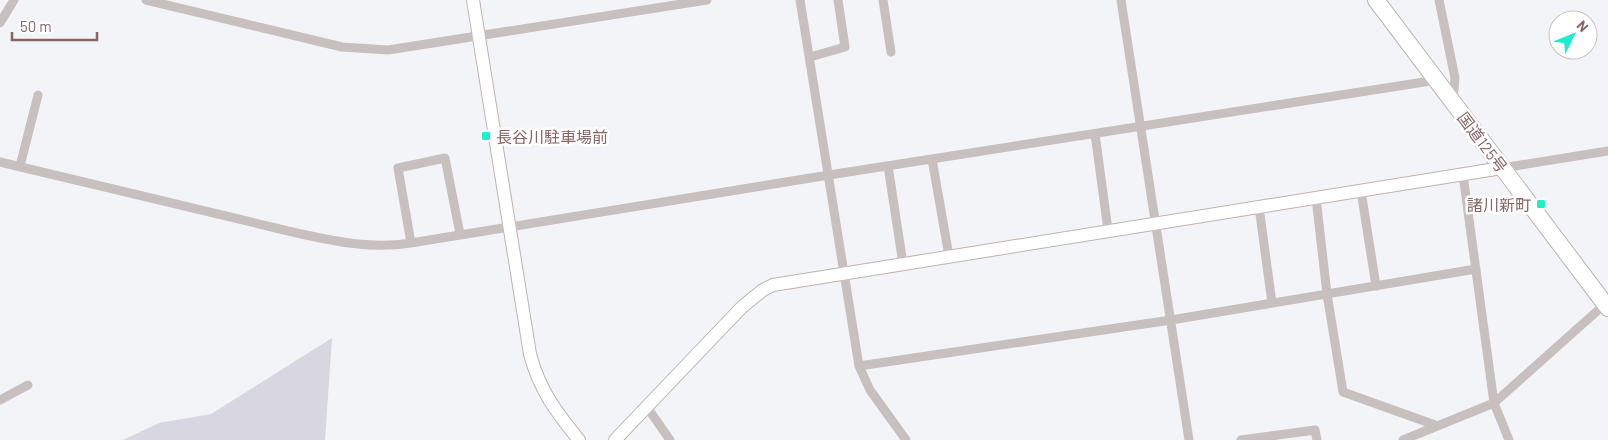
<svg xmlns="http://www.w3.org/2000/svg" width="1608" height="440" viewBox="0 0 1608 440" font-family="Barlow,'Noto Sans JP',sans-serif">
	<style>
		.green { fill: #d8d7e1 }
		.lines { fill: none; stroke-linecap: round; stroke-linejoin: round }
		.secondary-casing { stroke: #bdb2b1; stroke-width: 14 }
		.highway-casing { stroke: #bab3b2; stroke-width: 18 }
		.street { stroke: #c8bfbf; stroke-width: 9 }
		.secondary { stroke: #fff; stroke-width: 12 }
		.highway { stroke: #fff; stroke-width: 16 }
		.poi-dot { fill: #1af0cb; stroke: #fff; stroke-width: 2 }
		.labels { text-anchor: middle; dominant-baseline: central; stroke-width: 5; stroke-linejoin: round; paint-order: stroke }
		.poi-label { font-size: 16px; fill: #866563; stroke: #fff; text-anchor: start }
		.street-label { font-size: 16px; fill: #866563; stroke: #fff }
	</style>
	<rect width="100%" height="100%" fill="#f3f4f7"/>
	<path class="green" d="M332,338L325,440H123L159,423L211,414Z"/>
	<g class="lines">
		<g class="secondary-casing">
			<path id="secondary" d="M473,0L530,354C539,389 556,412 579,440
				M615,440L742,307L763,290L773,285L1502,168"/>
		</g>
		<g class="highway-casing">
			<path id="highway" d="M1376,0L1608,308"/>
		</g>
		<path class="street" d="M146,0L342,47L388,50L707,0
			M800,0L859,366L870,390L906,440
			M883,0L891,52
			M1121,0L1189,440
			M1439,0L1455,78L1453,101
			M0,23L14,0
			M810,57L845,47L838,0
			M1095,134L1108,230
			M932,159L949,256
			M0,162L301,234C338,242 372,249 411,243L829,175L1437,80
			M20,166L38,95
			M888,166L903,264
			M1502,168L1608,151
			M1463,175L1494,403L1509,440
			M1361,191L1376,286
			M1316,198L1327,294L1343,392L1438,426
			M1259,207L1272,303
			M411,243L398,168L445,158L460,234
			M859,366L1171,320L1476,269
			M0,400L28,385
			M647,407L670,440
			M1241,440L1315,430L1317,440
			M1403,440L1494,403L1605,304"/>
		<use href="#secondary" class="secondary"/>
		<use href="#highway" class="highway"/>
	</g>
	<g class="poi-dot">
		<rect x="481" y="131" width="10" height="10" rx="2.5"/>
		<rect x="1536" y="199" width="10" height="10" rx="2.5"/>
	</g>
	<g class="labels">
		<g class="poi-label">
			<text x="496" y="136">長谷川駐車場前</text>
			<text x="1531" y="204" text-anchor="end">諸川新町</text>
		</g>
		<g class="street-label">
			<text transform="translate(1483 142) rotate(53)">国道125号</text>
		</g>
	</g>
	<g transform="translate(1573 35) rotate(47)"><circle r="24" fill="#ffffff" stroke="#cfc1c1"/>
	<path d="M0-4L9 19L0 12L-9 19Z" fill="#1af0cb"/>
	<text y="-8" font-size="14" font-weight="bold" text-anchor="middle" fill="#866563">N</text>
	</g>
	<path d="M12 32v8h85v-8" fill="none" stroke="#866563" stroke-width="2.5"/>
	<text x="20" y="32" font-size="15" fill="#866563" stroke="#ffffff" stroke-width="4" paint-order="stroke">50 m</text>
</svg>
